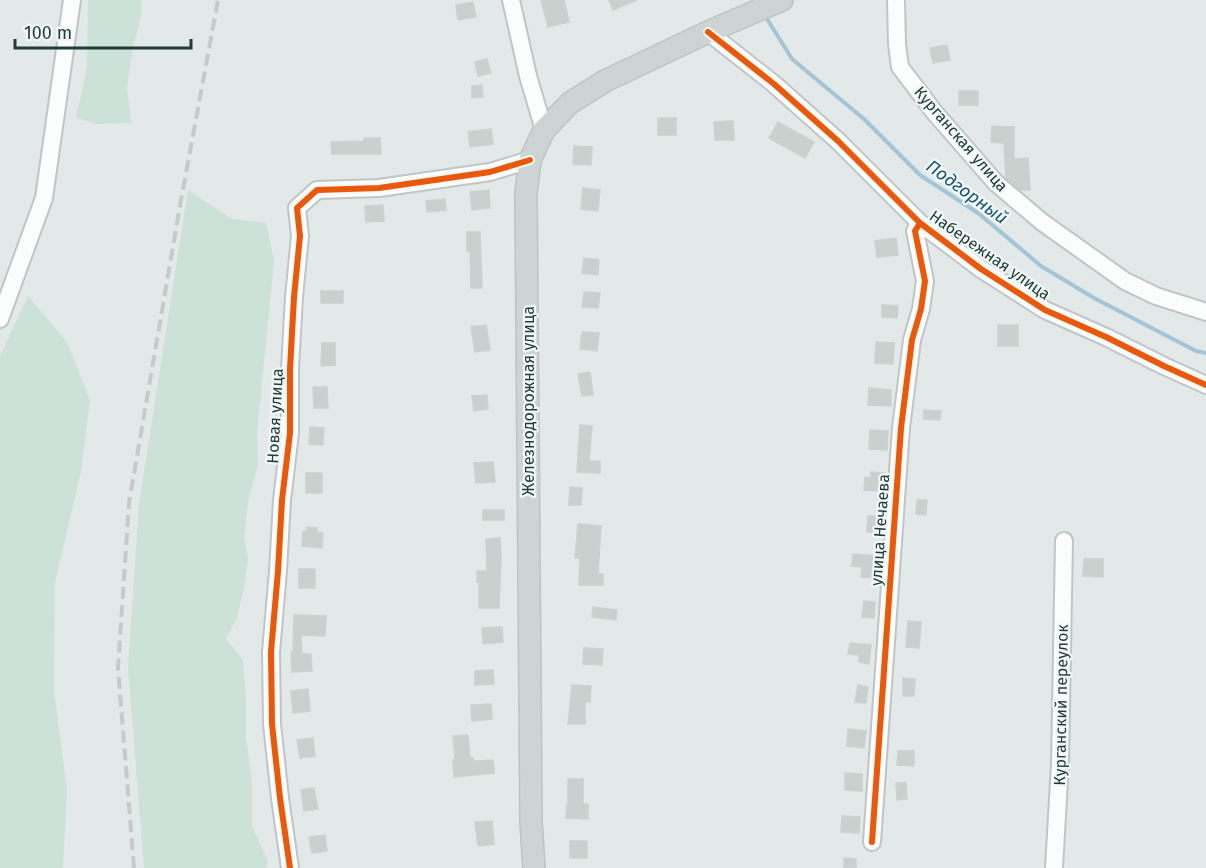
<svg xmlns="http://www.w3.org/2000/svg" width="1206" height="868" viewBox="0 0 1206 868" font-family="'Fira Sans',sans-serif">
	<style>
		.green { fill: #cce2d8 }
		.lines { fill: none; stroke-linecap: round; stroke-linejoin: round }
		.stream { stroke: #a3c5d8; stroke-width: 4 }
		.building { fill: #cad0ce; stroke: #ccd1d1; stroke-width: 1.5 }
		.minor-casing { stroke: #c0c5c5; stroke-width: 20 }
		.major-casing { stroke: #bcc5c4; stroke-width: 24 }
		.minor { stroke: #fbfcfc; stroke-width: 16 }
		.major { stroke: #cdd4d4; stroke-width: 21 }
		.rail { stroke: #c6caca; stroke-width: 4; stroke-dasharray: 12 6; stroke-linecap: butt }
		.cycleway-casing { stroke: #f1f8f6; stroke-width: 10 }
		.cycleway { stroke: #e8590c; stroke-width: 6 }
		.labels { text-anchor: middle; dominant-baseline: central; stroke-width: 4.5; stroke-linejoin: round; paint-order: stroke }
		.street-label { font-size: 16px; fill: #213c3a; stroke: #f1f8f6 }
		.water-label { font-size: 18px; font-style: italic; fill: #1b5578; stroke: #f1f8f6 }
	</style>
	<rect width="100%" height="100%" fill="#e3e8e8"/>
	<path class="green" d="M88,0H141V15L132,53L127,87L131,123L97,124L76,118L87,67Z
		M188,190L232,219L266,223L274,260L257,433L258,464L248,502L244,538L248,559L244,588L237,618L226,639L243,660L246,699V738L252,780V826L268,861L267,868H144L128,667L139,504Z
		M28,296L67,342L90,400L81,472L55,582L54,691L67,790L63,868H0V356Z"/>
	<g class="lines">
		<path class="stream" d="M764,14L792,59L864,119L920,175L978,213L1041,266L1094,298L1196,351L1206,353"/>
	</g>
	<path class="building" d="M541,0H564L569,22L548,27Z
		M609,0H637L613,10Z
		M473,2L476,17L458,20L456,5Z
		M947,45L950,60L933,63L930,48Z
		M487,59L491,73L478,76L475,62Z
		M482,85L483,97L472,98V86Z
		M959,91H978V105H959Z
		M658,118H676V135H658Z
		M733,121L734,140H715L714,122Z
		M778,122L814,142L805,158L769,138Z
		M992,126L1014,127V159L1028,158L1030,190H1021L1006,178L1004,143L991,142Z
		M491,129L493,144L470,147L468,132Z
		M364,138H380L381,154H332L331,142L364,141Z
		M574,146L592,147L591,165L573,164Z
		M583,188L600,190L598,211L581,209Z
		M489,190L490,208L472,210L470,192Z
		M445,199L446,210L427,212L426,201Z
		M383,205L384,221L366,222L365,206Z
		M467,232H480L482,288H471L470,251H467Z
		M896,238L898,255L877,257L875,241Z
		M584,258L599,260L598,275L582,273Z
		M321,291H343V303H321Z
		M584,292L600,293L598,308L582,307Z
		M882,305L898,306L897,318L882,317Z
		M486,325L490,350L475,352L471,327Z
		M998,325H1018V346H998Z
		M582,332L599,333L597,351L580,349Z
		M876,342L894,343L893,364L875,363Z
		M322,343H335V365L321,366Z
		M590,372L593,395L582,396L578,374Z
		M313,387H327L328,408H314Z
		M869,388L891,390V406L868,405Z
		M487,395L488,409L474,411L472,396Z
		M924,410L941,411L940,420L924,419Z
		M580,425L592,426L589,461H600V473L577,472Z
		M310,427L324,428L323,445L309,444Z
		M870,430L888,431L887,450L869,449Z
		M493,462L495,482L476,483L474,463Z
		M871,472L884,473L883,491L864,490L865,477L871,478Z
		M306,473H322V493H306Z
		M570,487L582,488L581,505H569Z
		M917,500H927L926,515L916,514Z
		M483,510H504V520H483Z
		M868,516H881L880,533L867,532Z
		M578,524L601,526L598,574H603V585H579L580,558H575Z
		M307,527L317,528V532L323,533L322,548L302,546L303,531H307Z
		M500,538L501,556L499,608H479V582H477V571H487L486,539Z
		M853,554L878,556L877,578L861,577L862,567L852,566Z
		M1084,559H1103V577L1083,576Z
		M299,569H315V588H299Z
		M864,601L875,602L874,618L862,617Z
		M593,607L617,610L616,620L592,617Z
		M294,615L326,616L325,636L301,635L302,654H311L312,671L292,672L291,652H293Z
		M908,621L921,622L919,648L906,647Z
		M502,627L503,642L483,644L482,628Z
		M850,643L871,645L869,664L859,662V655L848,654Z
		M584,648L603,649L602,665L583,664Z
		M493,670L494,684L475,685V671Z
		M903,678L915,679L914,696H903Z
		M572,685L591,686L590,702H585V724H568Z
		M858,685L868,687L866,703L855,702Z
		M308,689L310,711L293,713L291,691Z
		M491,704L492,719L472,721L471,705Z
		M848,729L866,731L864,748L847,746Z
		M468,735L470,758H473L474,761L493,760L494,773L454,777L453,760L455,759L453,736Z
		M313,738L315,756L300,758L297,740Z
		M898,751H914V766L897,765Z
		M845,773L862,774V791L845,790Z
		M568,779H583V804H588V819L566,818L567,804H568Z
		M896,783H906L907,799L897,800Z
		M314,788L318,809L304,811L301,790Z
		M842,816L860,817L859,833L841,832Z
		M492,821L494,844L478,846L475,822Z
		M325,835L327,851L312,853L309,837Z
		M570,841H587V858H570Z
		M844,858L856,859V868H844Z"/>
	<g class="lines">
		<g class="minor-casing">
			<path id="minor" d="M511,0L528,76L544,130
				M896,0L897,44L900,67L935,113L996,183L1042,222L1125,281L1156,296L1206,312
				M708,32L774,84L838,141L920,223L981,269L1045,310L1106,337L1164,366L1206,385
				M0,319L44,198L72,0
				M872,842L901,428L912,340L921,309L925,281L915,231L920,223
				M290,868L280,798L272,724L271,652L278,571L282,500L290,433V369L294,297L300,236L297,208L317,190L379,188L490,172L530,160
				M1054,868L1060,764L1064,541"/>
		</g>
		<g class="major-casing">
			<path id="major" d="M534,868L531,822L526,193L530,160L544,130L570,103L605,81L708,32L782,0"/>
		</g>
		<use href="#minor" class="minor"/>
		<use href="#major" class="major"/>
		<path class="rail" d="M134,868L118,668L129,503L181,200L218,0"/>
		<g class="cycleway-casing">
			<path id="cycleway" d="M708,32L774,84L838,141L920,223L981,269L1045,310L1106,337L1164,366L1206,385
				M872,842L901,428L912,340L921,309L925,281L915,231L920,223
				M290,868L280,798L272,724L271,652L278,571L282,500L290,433V369L294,297L300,236L297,208L317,190L379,188L490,172L530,160"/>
		</g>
		<use href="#cycleway" class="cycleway"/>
	</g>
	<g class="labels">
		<g class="street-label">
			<text transform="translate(961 139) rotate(49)">Курганская улица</text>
			<text transform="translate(990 255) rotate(35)">Набережная улица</text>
			<text transform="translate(528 401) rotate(-90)">Железнодорожная улица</text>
			<text transform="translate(275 416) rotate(-87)">Новая улица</text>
			<text transform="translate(880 530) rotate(-86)">улица Нечаева</text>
			<text transform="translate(1061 705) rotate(-89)">Курганский переулок</text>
		</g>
		<g class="water-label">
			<text transform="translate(967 192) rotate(36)">Подгорный</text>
		</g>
	</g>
	<path d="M15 39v9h176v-9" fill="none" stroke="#213c3a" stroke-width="3"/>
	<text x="24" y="39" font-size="18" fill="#213c3a" stroke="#f1f8f6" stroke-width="4.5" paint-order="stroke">100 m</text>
</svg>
